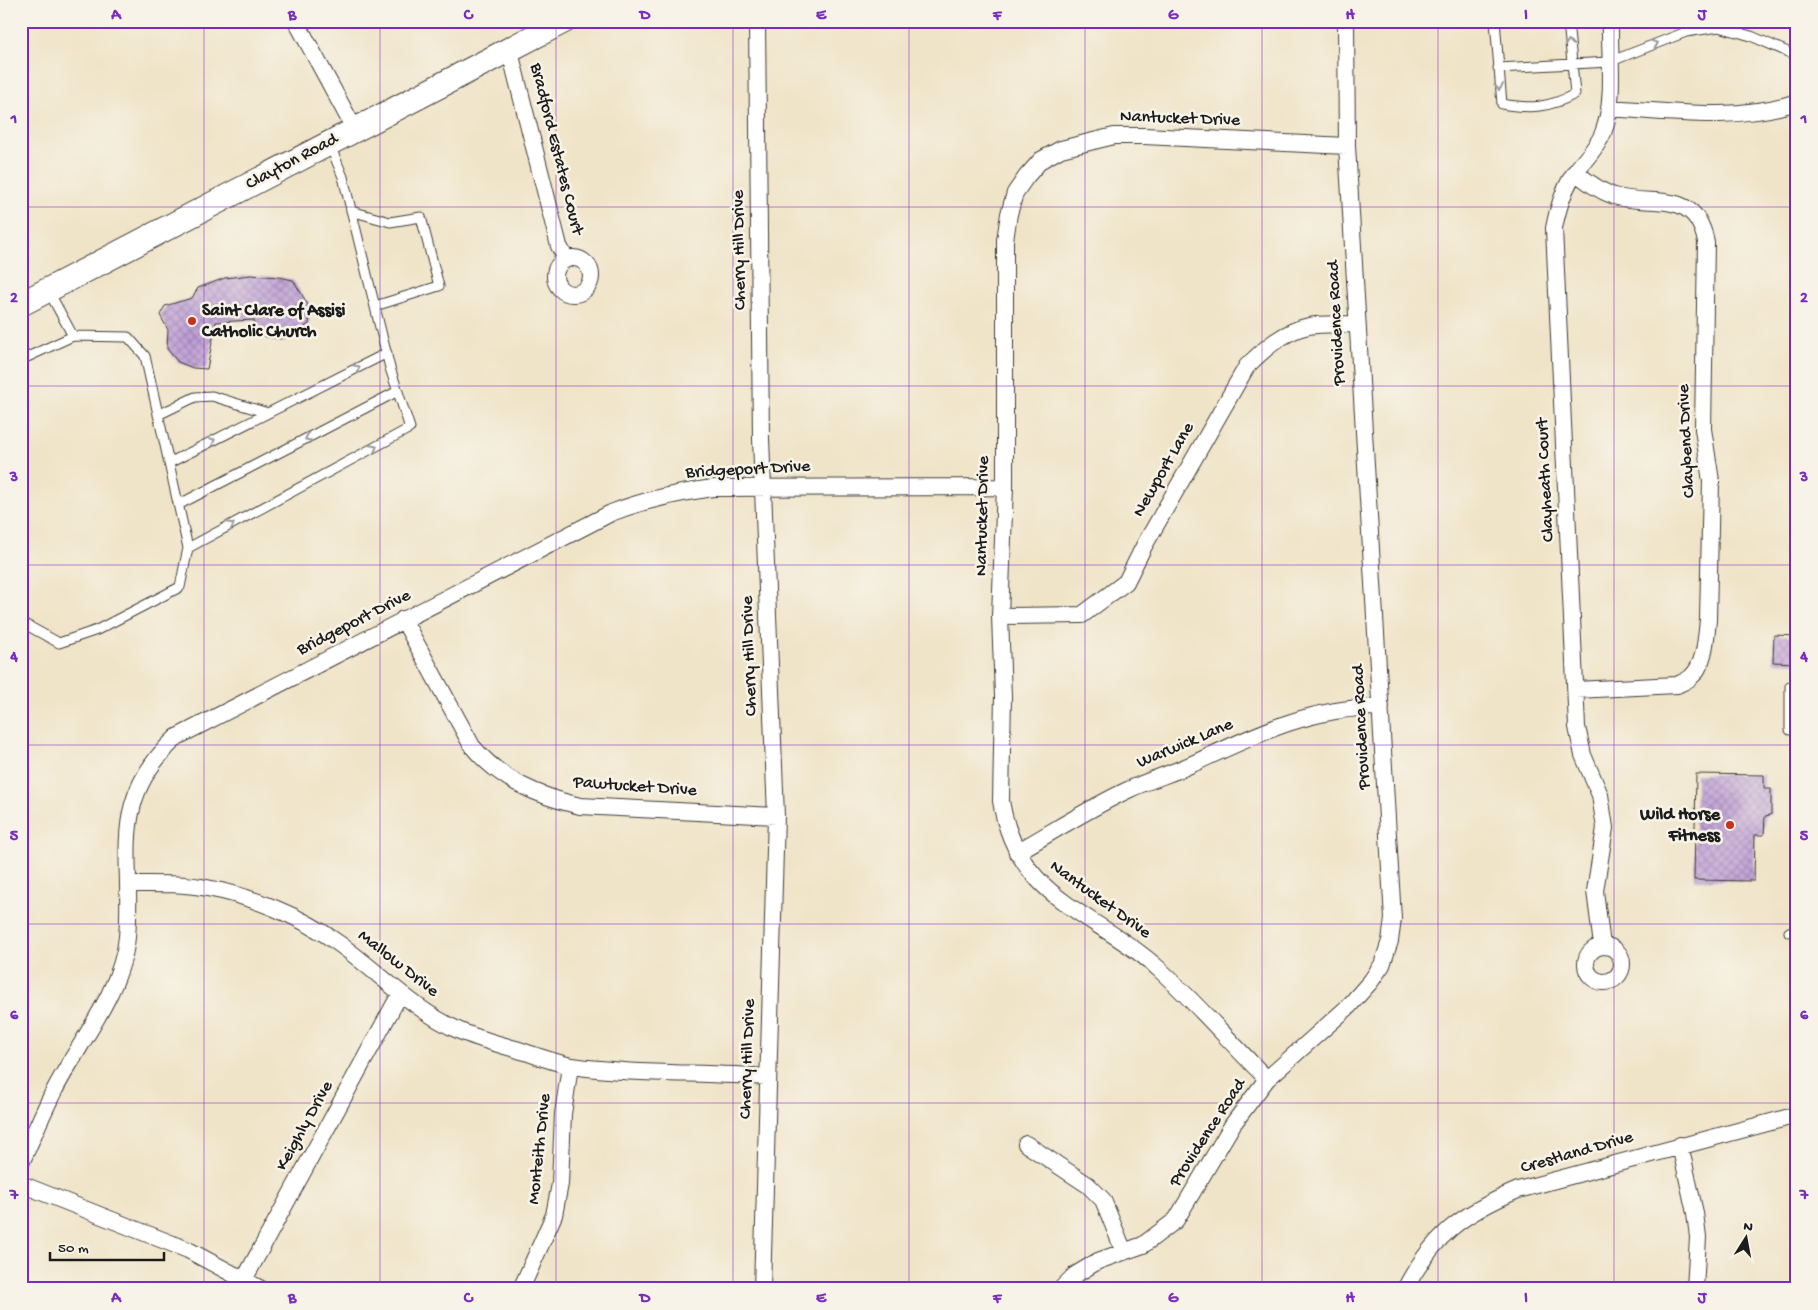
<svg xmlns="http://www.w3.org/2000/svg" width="1818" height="1310" viewBox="0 0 1818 1310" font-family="'Gochi Hand',sans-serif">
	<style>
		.building { fill: url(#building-cross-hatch) }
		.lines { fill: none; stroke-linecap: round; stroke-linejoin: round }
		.service-casing { stroke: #3c3a36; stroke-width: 11 }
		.minor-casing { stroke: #3c3a36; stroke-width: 18 }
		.secondary-casing { stroke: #3c3a36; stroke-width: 26 }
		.service { stroke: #fff; stroke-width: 9 }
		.minor { stroke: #fff; stroke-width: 16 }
		.secondary { stroke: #fff; stroke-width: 24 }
		.oneway { stroke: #999 }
		.grid { fill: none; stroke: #7b2cbf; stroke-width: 1; stroke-opacity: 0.55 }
		.poi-dot { fill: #c8321e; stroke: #f7f3e8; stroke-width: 2 }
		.labels { text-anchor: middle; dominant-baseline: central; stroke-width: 5; stroke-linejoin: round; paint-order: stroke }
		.street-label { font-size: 18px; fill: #1c1c1c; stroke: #f7f3e8 }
		.poi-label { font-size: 18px; font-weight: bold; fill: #1c1c1c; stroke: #f7f3e8; text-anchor: start }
		.neatline { fill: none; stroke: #7b2cbf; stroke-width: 2 }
		.grid-label { font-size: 16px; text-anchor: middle; font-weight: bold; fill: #7b2cbf }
	</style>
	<defs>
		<pattern id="building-cross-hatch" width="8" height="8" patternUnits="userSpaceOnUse" patternTransform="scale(1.25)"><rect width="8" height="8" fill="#bd9dd6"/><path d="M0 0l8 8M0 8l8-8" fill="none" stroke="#997fad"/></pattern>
	</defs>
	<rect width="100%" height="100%" fill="#f7f3e8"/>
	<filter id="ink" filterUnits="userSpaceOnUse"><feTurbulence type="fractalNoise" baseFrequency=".02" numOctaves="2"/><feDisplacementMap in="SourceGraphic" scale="10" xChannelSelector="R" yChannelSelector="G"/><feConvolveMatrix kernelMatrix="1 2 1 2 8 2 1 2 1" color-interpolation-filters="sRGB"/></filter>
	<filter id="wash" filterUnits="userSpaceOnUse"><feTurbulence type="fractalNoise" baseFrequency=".0096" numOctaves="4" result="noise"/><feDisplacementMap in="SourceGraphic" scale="20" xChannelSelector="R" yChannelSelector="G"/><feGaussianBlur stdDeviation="1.12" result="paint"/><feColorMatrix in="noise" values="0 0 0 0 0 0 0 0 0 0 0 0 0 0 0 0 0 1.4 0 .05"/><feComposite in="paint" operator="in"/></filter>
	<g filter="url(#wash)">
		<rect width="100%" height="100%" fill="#f0e4c8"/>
		<g id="blocks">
			<path class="building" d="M1797,138V154H1796L1792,140Z
				M251,275L279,277L293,280L307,303L310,313L309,324L291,337L279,339L266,337L255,329L254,320L216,322L207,369L193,368L178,362L167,349L168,330L160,315L165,306L192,298L198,288L225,278Z
				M1774,635L1797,636V663L1773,662Z
				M1696,774L1764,775V789H1771V815L1765,816L1764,835H1755L1754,881L1694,880Z"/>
		</g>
	</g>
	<g filter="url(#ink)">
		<use href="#blocks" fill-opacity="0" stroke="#3c3a36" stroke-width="1"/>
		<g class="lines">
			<g class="service-casing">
				<path id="service" d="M1495,21L1502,104C1530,109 1549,108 1575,94L1568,21
					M1498,68L1609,62L1686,32L1719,27L1751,36L1797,56
					M351,211L390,222L421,217L439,286L375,306
					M21,360L73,336
					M158,415L195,397L212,396L268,413
					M169,463L387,353
					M178,505L398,391
					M188,548L410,428L390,368L343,177L330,145
					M21,622L59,643L97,630L180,587L188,548L145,356L128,337L73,336L48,290
					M1797,686H1790V730H1797
					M1789,932L1797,930"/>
			</g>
			<g class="minor-casing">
				<path id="minor" d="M296,21L355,130
					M757,21L761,439L776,816L762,1289
					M509,48L559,246L566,259
					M1609,108C1672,112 1736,122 1797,102
					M1575,172C1587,181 1599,191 1614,196C1654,208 1695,187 1706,242L1703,429L1711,481L1708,620C1706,638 1705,665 1691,677C1687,681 1681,683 1677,685L1576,690
					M555 276a18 18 0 1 1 36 0a18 18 0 1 1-36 0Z
					M1000,616L1082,615L1126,582L1144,546L1247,366C1264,349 1284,331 1309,326C1324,323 1341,325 1356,324
					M403,619L472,746C500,780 538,796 580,806L776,816
					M1017,852C1054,831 1091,807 1130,789C1149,780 1170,774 1190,765C1253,736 1309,707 1381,707
					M128,884C154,884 180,883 207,888C251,896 301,916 338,943C379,972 413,1010 460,1031C481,1040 503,1045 525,1052C540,1057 556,1063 572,1066C636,1075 702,1072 767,1077
					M1602,945L1595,891L1605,828L1600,795L1583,755L1577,727L1554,228C1558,208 1564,187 1576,171C1586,158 1597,148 1603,133C1616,100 1609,56 1610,21
					M1586 964a18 18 0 1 1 36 0a18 18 0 1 1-36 0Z
					M1267,1079C1231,1043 1198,1005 1160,970C1095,911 1017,901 1001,801L1003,696L1000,616L1005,487V240L1009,214L1015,193L1026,177L1041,160L1061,149L1114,136H1144L1347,146
					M1026,1144L1088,1185L1103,1200L1124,1252
					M1680,1145L1695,1213L1698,1237L1695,1289
					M21,1163C32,1139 42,1114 54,1091C78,1044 122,991 127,937C134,856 107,801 177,737L611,513C644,500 677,493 713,488L1005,487
					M21,1184L188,1250L261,1289
					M245,1278L400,994
					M521,1289L554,1215L560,1184L563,1114L570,1066
					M1061,1289L1075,1275L1098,1261L1143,1245L1176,1220L1233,1124L1267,1079L1348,1007L1371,981L1382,965L1390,941L1393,919L1347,146L1346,21
					M1405,1289C1434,1234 1462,1214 1518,1190L1797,1115"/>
			</g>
			<g class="secondary-casing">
				<path id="secondary" d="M21,304L564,21"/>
			</g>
			<use href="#service" class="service"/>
			<use href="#minor" class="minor"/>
			<use href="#secondary" class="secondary"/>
		</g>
		<defs><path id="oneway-chevron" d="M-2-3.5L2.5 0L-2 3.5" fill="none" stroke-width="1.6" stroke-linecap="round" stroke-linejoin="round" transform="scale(1.25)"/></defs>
		<g class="oneway">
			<use href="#oneway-chevron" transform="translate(1569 43) rotate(-94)"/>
			<use href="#oneway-chevron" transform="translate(1655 44) rotate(-21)"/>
			<use href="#oneway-chevron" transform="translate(1499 87) rotate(84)"/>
			<use href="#oneway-chevron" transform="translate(357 368) rotate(-27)"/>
			<use href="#oneway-chevron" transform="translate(308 438) rotate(153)"/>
			<use href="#oneway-chevron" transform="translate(212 441) rotate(-27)"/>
			<use href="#oneway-chevron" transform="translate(374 448) rotate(-28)"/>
			<use href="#oneway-chevron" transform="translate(231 525) rotate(-28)"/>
		</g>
	</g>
	<path class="grid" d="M204,21V1289M380,21V1289M556,21V1289M733,21V1289M909,21V1289M1085,21V1289M1262,21V1289M1438,21V1289M1614,21V1289M21,207H1797M21,386H1797M21,565H1797M21,745H1797M21,924H1797M21,1103H1797"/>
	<g class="poi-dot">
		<circle cx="192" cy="321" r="5"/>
		<circle cx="1730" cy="825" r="5"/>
	</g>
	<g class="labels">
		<g class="street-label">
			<text transform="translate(1180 119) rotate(2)">Nantucket Drive</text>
			<text transform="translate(556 149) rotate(76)">Bradford Estates Court</text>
			<text transform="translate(292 162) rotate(-28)">Clayton Road</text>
			<text transform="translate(740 250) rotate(-91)">Cherry Hill Drive</text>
			<text transform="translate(1337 323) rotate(-93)">Providence Road</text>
			<text transform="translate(1687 441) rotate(-93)">Claybend Drive</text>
			<text transform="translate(748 470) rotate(-3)">Bridgeport Drive</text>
			<text transform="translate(1164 470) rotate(-60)">Newport Lane</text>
			<text transform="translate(1546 480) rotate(-93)">Clayheath Court</text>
			<text transform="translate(983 516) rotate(-89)">Nantucket Drive</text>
			<text transform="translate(354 623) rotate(-27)">Bridgeport Drive</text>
			<text transform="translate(750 656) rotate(-92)">Cherry Hill Drive</text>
			<text transform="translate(1362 727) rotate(-93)">Providence Road</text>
			<text transform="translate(1185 744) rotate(-23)">Warwick Lane</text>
			<text transform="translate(635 787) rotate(4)">Pawtucket Drive</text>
			<text transform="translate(1100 900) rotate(36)">Nantucket Drive</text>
			<text transform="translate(398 964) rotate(38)">Mallow Drive</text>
			<text transform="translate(748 1059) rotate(-88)">Cherry Hill Drive</text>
			<text transform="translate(305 1126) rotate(-61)">Keighly Drive</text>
			<text transform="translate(1208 1133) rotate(-57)">Providence Road</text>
			<text transform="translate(540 1149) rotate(-84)">Monteith Drive</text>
			<text transform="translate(1577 1153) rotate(-16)">Crestland Drive</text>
		</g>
		<g class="poi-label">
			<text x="202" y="311">Saint Clare of Assisi<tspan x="202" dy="21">Catholic Church</tspan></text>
			<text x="1720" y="815" text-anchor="end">Wild Horse<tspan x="1720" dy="21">Fitness</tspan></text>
		</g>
	</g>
	<rect width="1818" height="1310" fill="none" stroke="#f7f3e8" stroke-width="55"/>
	<g transform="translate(1746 1238) rotate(11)" stroke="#f7f3e8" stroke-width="4" paint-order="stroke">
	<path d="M0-4L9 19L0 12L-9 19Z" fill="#1c1c1c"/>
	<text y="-8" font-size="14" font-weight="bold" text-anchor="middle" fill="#1c1c1c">N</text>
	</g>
	<path d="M50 1252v8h114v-8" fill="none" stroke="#1c1c1c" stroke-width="2.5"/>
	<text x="58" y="1252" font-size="15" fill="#1c1c1c" stroke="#f7f3e8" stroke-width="4" paint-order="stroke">50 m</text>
	<rect x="28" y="28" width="1762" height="1254" class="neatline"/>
	<g class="grid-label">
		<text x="116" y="19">A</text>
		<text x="292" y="19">B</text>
		<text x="468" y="19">C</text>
		<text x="645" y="19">D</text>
		<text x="821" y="19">E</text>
		<text x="997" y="19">F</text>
		<text x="1173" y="19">G</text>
		<text x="1350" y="19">H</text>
		<text x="1526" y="19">I</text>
		<text x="1702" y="19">J</text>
		<text x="14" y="123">1</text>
		<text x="1804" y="123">1</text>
		<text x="14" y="302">2</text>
		<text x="1804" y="302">2</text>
		<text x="14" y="481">3</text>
		<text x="1804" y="481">3</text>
		<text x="14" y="661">4</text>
		<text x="1804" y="661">4</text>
		<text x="14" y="840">5</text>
		<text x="1804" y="840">5</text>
		<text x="14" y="1019">6</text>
		<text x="1804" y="1019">6</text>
		<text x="14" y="1199">7</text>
		<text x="1804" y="1199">7</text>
		<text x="116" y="1302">A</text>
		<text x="292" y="1302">B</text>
		<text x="468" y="1302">C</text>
		<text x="645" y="1302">D</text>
		<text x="821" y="1302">E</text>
		<text x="997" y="1302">F</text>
		<text x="1173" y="1302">G</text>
		<text x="1350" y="1302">H</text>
		<text x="1526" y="1302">I</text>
		<text x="1702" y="1302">J</text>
	</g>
</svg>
